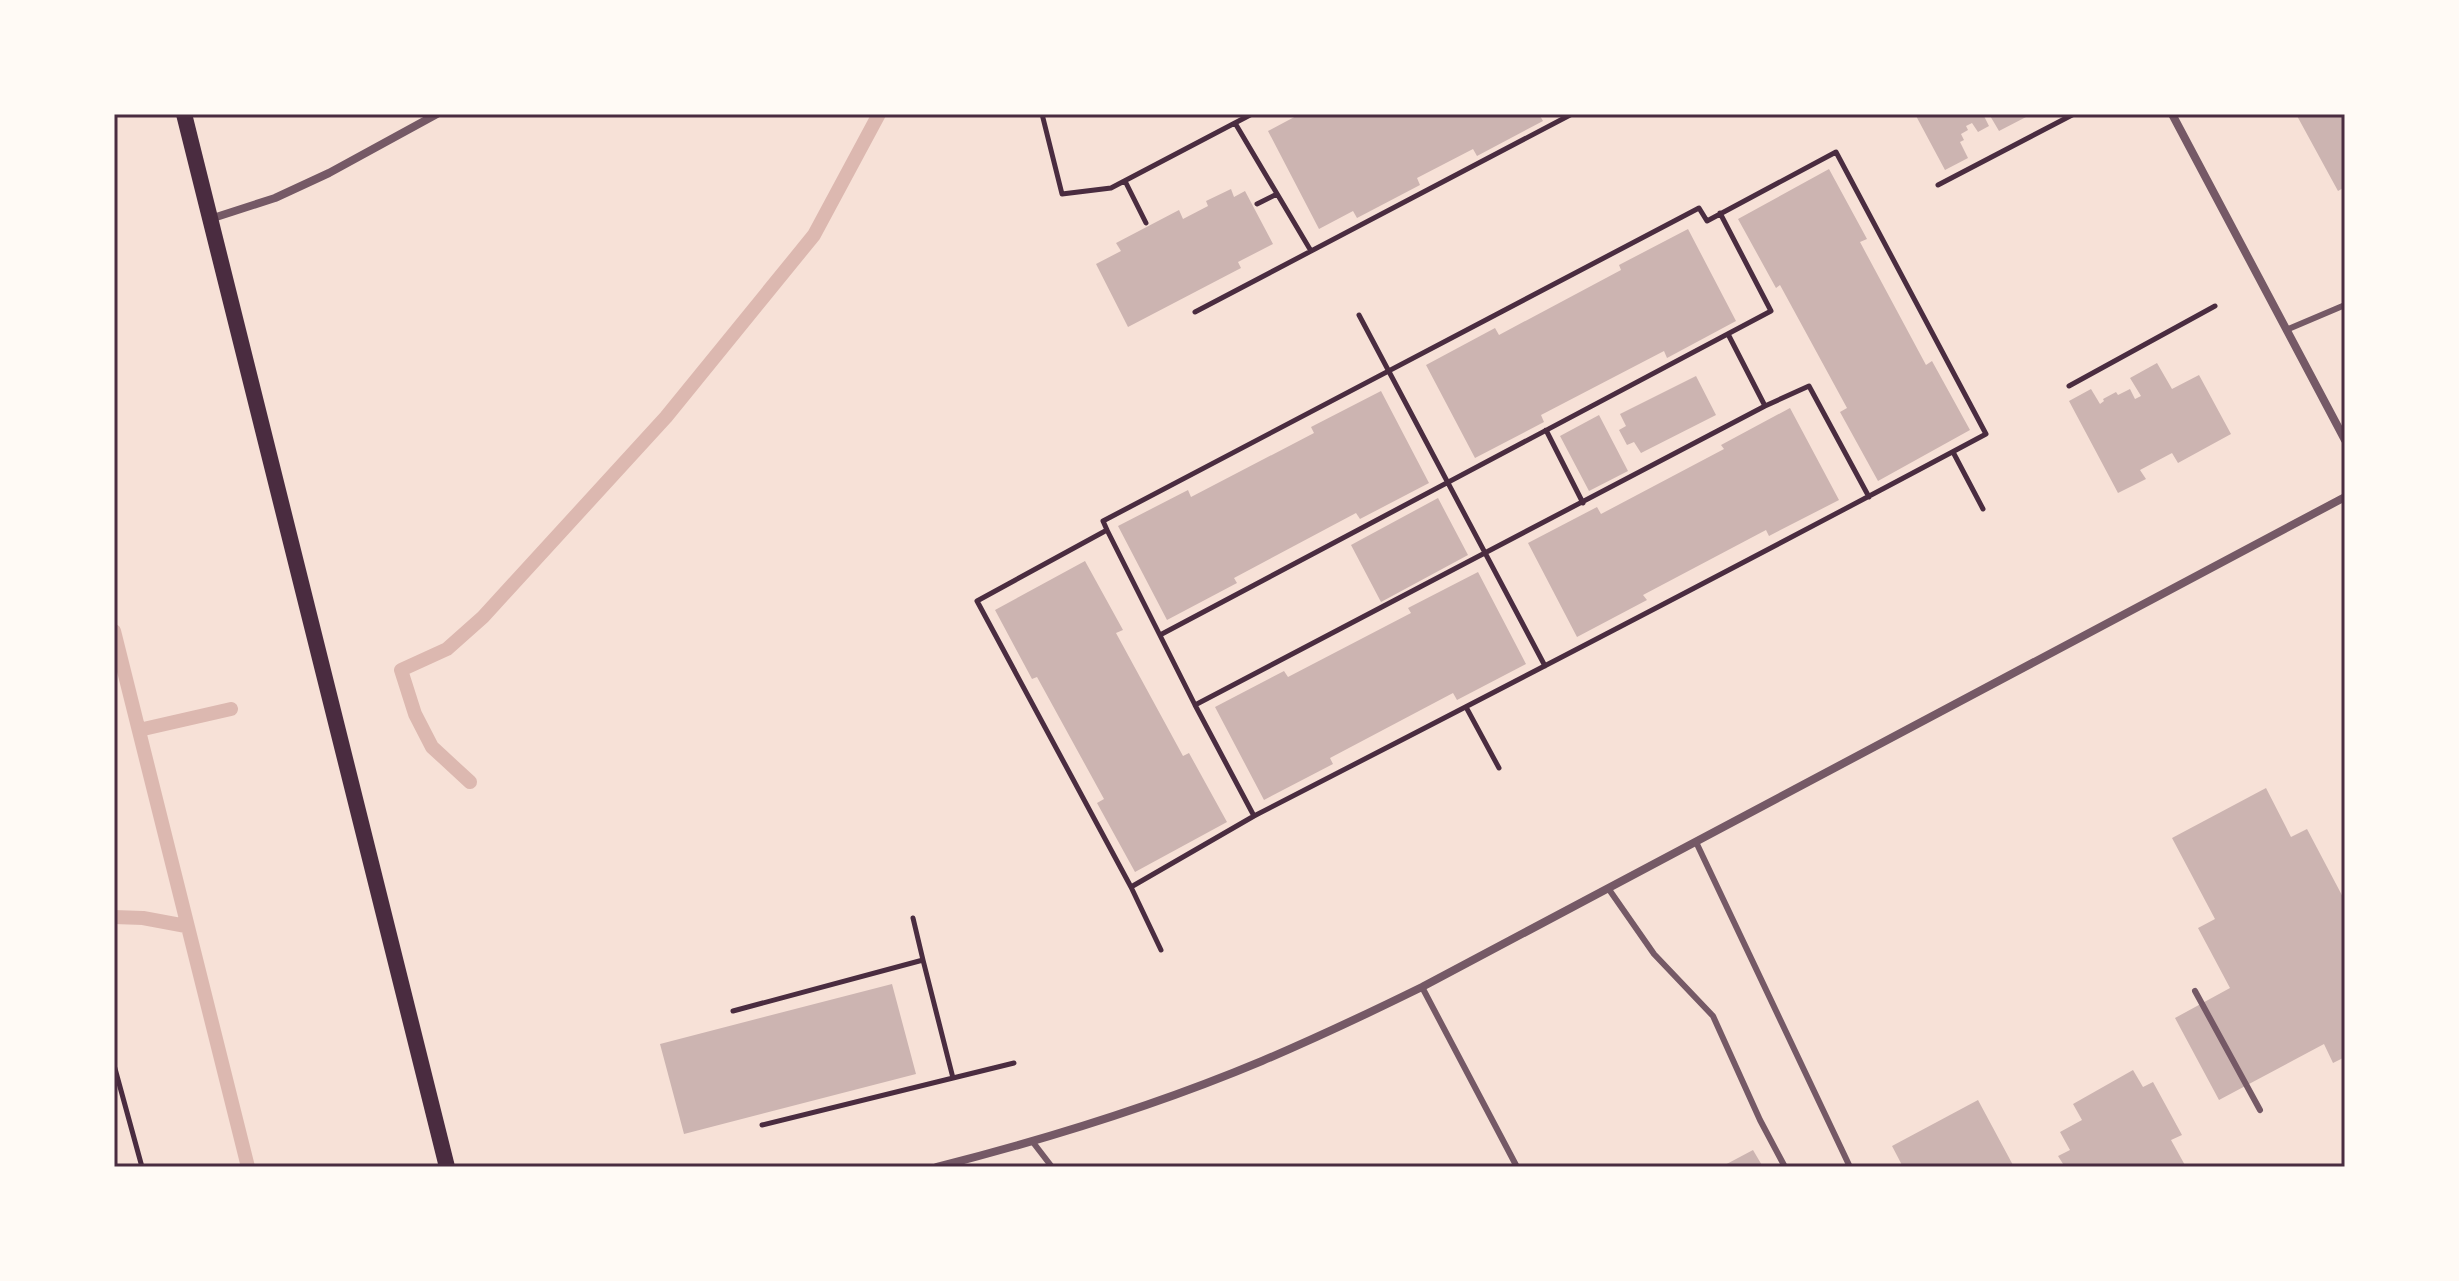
<svg xmlns="http://www.w3.org/2000/svg" width="2459" height="1281" viewBox="0 0 2459 1281" font-family="Ubuntu,sans-serif">
	<style>
		.lines { fill: none; stroke-linecap: round; stroke-linejoin: round }
		.stream { stroke: #dcb8b0; stroke-width: 14 }
		.building { fill: #ccb4b1 }
		.path { stroke: #4a2c40; stroke-width: 5 }
		.service { stroke: #755966; stroke-width: 6 }
		.minor { stroke: #755966; stroke-width: 8 }
		.secondary { stroke: #4a2c40; stroke-width: 16 }
		.neatline { fill: none; stroke: #4a2c40; stroke-width: 3 }
	</style>
	<rect width="100%" height="100%" fill="#f7e1d7"/>
	<g class="lines">
		<path class="stream" d="M114,631L248,1167
			M139,730L231,709
			M470,782L432,747L415,714L401,670L447,649L483,617L666,417L814,235L879,114
			M114,917L143,918L186,926"/>
	</g>
	<path class="building" d="M1300,114H1539L1543,121L1477,156L1473,149L1417,178L1420,185L1357,218L1353,211L1319,229L1268,131Z
		M1915,114H1983L1989,126L1978,132L1972,123L1966,126L1968,130L1961,134L1964,140L1960,142L1968,158L1945,170Z
		M1989,114H2024L2026,117L1999,131Z
		M2296,114H2345V187L2338,191Z
		M1829,169L1867,239L1860,242L1926,365L1932,361L1970,430L1878,481L1840,412L1847,408L1780,285L1776,288L1738,219Z
		M1231,189L1234,197L1245,191L1273,244L1238,262L1241,268L1128,327L1096,264L1121,251L1116,243L1179,210L1183,219L1208,206L1206,201Z
		M1688,229L1736,321L1667,358L1664,351L1541,415L1544,422L1475,458L1426,365L1495,328L1499,335L1621,270L1619,265Z
		M2157,363L2172,389L2199,375L2231,434L2178,463L2172,453L2140,470L2146,479L2118,493L2069,401L2091,389L2100,404L2104,401L2103,399L2116,392L2118,395L2130,389L2135,399L2141,396L2130,378Z
		M1696,376L1716,415L1641,453L1634,442L1627,445L1619,430L1626,426L1620,414Z
		M1381,391L1429,483L1360,519L1356,513L1234,578L1237,583L1167,620L1118,526L1188,490L1191,497L1314,433L1311,427Z
		M1790,408L1839,500L1769,536L1766,530L1643,595L1647,600L1577,637L1528,543L1597,507L1601,514L1724,449L1721,445Z
		M1599,415L1628,471L1589,491L1560,436Z
		M1438,498L1468,555L1381,602L1351,545Z
		M1085,561L1123,630L1116,633L1183,756L1189,753L1227,822L1135,872L1097,803L1104,799L1037,677L1032,679L995,610Z
		M1478,572L1526,664L1457,700L1453,693L1330,758L1333,764L1264,800L1215,707L1284,671L1288,677L1411,613L1408,608Z
		M2266,788L2291,837L2307,829L2345,901V1057L2333,1063L2324,1044L2219,1100L2175,1018L2230,988L2198,928L2215,919L2172,838Z
		M892,984L916,1074L684,1134L660,1044Z
		M2133,1070L2143,1087L2153,1082L2182,1135L2171,1140L2186,1167H2065L2058,1156L2070,1150L2060,1132L2082,1120L2073,1104Z
		M1978,1100L2014,1167H1903L1892,1146Z
		M1753,1150L1763,1167H1721Z"/>
	<g class="lines">
		<path class="path" d="M1042,114L1062,194L1111,188L1252,114
			M1235,123L1311,251
			M1125,181L1146,223
			M1938,185L2074,114
			M1257,204L1277,194
			M1195,312L1572,114
			M1359,315L1545,666
			M1728,334L1765,406
			M2069,386L2215,306
			M1546,430L1583,503
			M1953,452L1983,509
			M1107,530L1195,705
			M1160,635L1771,311L1720,213
			M1466,707L1499,768
			M1254,816C1499,690 1743,564 1986,434L1836,152L1707,221L1699,208L1103,521L1107,530L977,601L1131,887L1254,816L1195,705L1765,406L1809,386L1869,497
			M1131,887L1161,950
			M913,918L923,960
			M733,1011L923,960L953,1078L762,1125
			M114,1065L142,1167
			M953,1078L1014,1063"/>
		<path class="service" d="M2286,330L2345,305
			M1696,842L1850,1167
			M1608,888L1654,954L1713,1016L1760,1120L1785,1167
			M1422,987L1517,1167
			M2195,991L2260,1110
			M1032,1141L1052,1167"/>
		<path class="minor" d="M2172,114L2345,440
			M210,219L275,198L329,173L437,114
			M937,1167C1047,1139 1157,1105 1262,1061C1316,1038 1369,1013 1422,987L2345,497"/>
		<path class="secondary" d="M184,114L447,1167"/>
	</g>
	<rect width="2459" height="1281" fill="none" stroke="#fffaf5" stroke-width="232"/>
	<rect x="116" y="116" width="2227" height="1049" class="neatline"/>
</svg>
